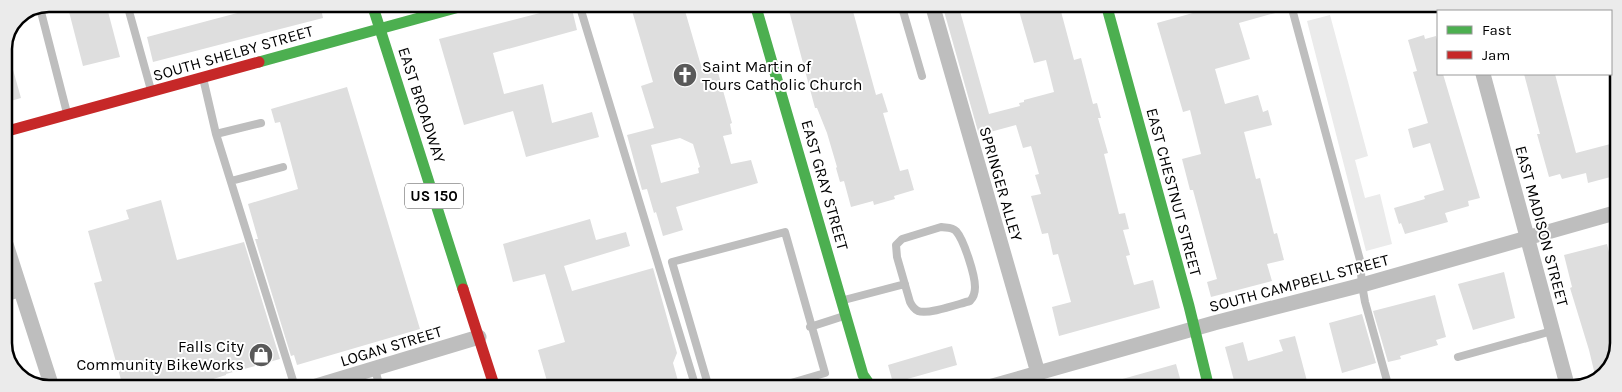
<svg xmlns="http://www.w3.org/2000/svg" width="1622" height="392" viewBox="0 0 1622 392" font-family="Karla,sans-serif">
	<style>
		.green { fill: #ebebeb }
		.building { fill: #dedede; fill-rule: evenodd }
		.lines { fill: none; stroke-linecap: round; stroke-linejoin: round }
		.lane { stroke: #bebebe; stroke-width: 8 }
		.street { stroke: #bebebe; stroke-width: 15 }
		.fast { stroke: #4caf50; stroke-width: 11 }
		.jam { stroke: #c62828; stroke-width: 11 }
		.labels { text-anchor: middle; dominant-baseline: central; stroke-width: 4; stroke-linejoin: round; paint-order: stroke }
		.shield { fill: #fff; stroke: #4c4c4c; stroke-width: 1 }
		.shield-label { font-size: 15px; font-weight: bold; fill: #000 }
		.street-label { font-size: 16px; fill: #000; stroke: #fff }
		.poi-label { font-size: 16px; fill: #000; stroke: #fff; text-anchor: start }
		.rim { fill: none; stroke: #000; stroke-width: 2.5 }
	</style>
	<rect width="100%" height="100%" fill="#fff"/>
	<path class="green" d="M1330,15L1368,156L1355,160L1365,198L1380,194L1392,244L1366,251L1307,21Z
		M1611,28L1618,44V87L1611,60Z"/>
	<path class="building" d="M67,4H106L120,57L83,66Z
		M239,4H320L323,18L153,62L147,37L241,12Z
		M630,4H683L702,69L716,65L732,123L730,124L732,134L723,136L731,164L751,160L758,183L676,207L683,230L663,236L656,212L654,213L647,189L642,190L627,135L654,128L641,86L653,82ZM680,138L693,144L700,167L698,168L699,173L661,183L651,145Z
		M798,4H851L876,95L882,93L888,112L883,113L900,171L908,169L914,190L894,196L895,199L874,205L873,201L851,207L844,181L840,182L836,168L837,167L827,133L817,108H815L788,7Z
		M942,4H958L989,114L1020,106L1019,103L1024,102V100L1054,92L1046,60L1034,63L1017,4H1059L1074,60L1081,58L1093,104L1097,103L1101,118H1098L1108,153L1104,154L1119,214L1125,213L1129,229L1123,230L1130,255L1126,256L1134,285L1153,280L1160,308L1059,336L1052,307L1071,302L1058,254L1053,255L1048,233L1042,234L1031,196L1041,194L1035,175L1039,174L1031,146L1023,148L1016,125L979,135Z
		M1225,4H1286V10L1239,23L1250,59L1215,69L1225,104L1258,95L1263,112L1268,110L1272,125L1244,132L1256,179L1260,178L1274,234L1277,233L1284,260L1267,264L1272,281L1211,297L1207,282L1217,279L1193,190H1190L1182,159L1201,154L1190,110L1183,112L1157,23Z
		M571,5L577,30L493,53L504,94L543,84L552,123L592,112L599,137L526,157L513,111L464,125L439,39Z
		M1424,35L1425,39L1436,36L1438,44V74H1443L1480,198L1468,201L1469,206L1445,213L1448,222L1405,234L1401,223L1399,224L1394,208L1425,199L1424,196L1444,190L1430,143L1413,148L1408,129L1428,123L1413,72L1417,71L1408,40Z
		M8,52L21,98L7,102L4,91V53Z
		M1524,74H1555L1576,153L1618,142V175L1588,183L1586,173L1562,179L1560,174L1549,177L1537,134H1540Z
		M347,87L420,329L297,365L294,355L291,356L255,239H258L248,204L298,189L280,122L275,123L271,109Z
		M161,200L177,260L244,242L280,359L226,374V375L210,380L212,384L201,387H123L94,283L102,281L88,231L129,219L126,210Z
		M590,219L596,240L626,232L630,246L564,266L572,291L653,268L677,353L673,363L680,388H549L538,350L565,342L545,274L513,282L503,244Z
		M1607,244L1615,276L1617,275V352L1603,377L1596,379L1589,350L1574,301L1570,288L1572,287L1564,255Z
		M1504,272L1515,318L1473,330L1458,284Z
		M1435,295L1446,337L1436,340L1438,345L1400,356L1401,359L1388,362L1373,311Z
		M1362,314L1376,363L1342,373L1329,323Z
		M1295,336L1307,381L1283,388H1236L1225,347L1243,342L1248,361L1283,351L1279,340Z
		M952,346L957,365L893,383L888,365Z
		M1176,364L1181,382L1160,388H1108V383Z"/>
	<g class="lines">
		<path class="lane" d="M127,4L151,90
			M579,4L696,388
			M901,4L922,76
			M1291,5L1360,260L1362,285L1365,302L1389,388
			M40,8L67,113
			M203,78L216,134L295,387
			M216,134L261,123
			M231,181L283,167
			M941,227C946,228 952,227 956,231C964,240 975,275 975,287C975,293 974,297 970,301C958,304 928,315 918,311C914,309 912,306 910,302L897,257L896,245L902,239Z
			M4,298L21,293
			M844,300L905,284
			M810,327L844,316
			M1458,357L1552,331
			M375,369L380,388
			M709,388L672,262L785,232L825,373L774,388"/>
		<path class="street" d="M932,4L1038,373
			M1464,5L1466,11
			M1483,74L1568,388
			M4,238L52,387
			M313,387L479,337
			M989,387L1214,323L1362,285L1618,212"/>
		<path class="fast" d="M372,4L463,289
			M755,4L863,375L872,388
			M1106,4L1189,306L1209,388
			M259,62L470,4"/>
		<path class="jam" d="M4,132L259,62
			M463,289L495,388"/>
	</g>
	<defs>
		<g id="church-disc" transform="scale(1.25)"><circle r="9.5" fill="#595959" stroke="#fff"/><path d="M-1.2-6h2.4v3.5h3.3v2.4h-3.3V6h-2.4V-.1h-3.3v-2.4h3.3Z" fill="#fff"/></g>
		<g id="shop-disc" transform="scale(1.25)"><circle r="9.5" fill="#595959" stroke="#fff"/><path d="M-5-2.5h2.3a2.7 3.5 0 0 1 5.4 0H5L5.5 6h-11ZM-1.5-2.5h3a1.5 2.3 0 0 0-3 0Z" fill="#fff"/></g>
	</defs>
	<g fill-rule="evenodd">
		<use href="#church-disc" x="685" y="75"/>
		<use href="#shop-disc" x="261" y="355"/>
	</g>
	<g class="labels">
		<rect class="shield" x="405" y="183.5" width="58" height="25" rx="4"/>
		<g class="shield-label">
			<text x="434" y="196">US 150</text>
		</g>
		<g class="street-label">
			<text transform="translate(233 53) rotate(-16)">SOUTH SHELBY STREET</text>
			<text transform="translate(422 105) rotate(72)">EAST BROADWAY</text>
			<text transform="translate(1001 184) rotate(74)">SPRINGER ALLEY</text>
			<text transform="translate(825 185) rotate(74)">EAST GRAY STREET</text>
			<text transform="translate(1174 192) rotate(75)">EAST CHESTNUT STREET</text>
			<text transform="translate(1542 226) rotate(75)">EAST MADISON STREET</text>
			<text transform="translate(1299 283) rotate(-15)">SOUTH CAMPBELL STREET</text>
			<text transform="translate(391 346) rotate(-17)">LOGAN STREET</text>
		</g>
		<g class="poi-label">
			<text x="702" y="66">Saint Martin of<tspan x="702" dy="18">Tours Catholic Church</tspan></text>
			<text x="244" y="346" text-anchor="end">Falls City<tspan x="244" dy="18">Community BikeWorks</tspan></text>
		</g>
	</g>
	<path d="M0 0H1622V392H0ZM49 12H1573A37 37 0 0 1 1610 49V343A37 37 0 0 1 1573 380H49A37 37 0 0 1 12 343V49A37 37 0 0 1 49 12Z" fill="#ebebeb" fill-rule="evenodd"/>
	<path class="rim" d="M49 12H1573A37 37 0 0 1 1610 49V343A37 37 0 0 1 1573 380H49A37 37 0 0 1 12 343V49A37 37 0 0 1 49 12Z"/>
	<rect x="1437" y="10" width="175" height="65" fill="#ffffff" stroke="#999999"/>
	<rect x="1447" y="26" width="25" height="8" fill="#4caf50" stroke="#999999"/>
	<text x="1482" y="35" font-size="15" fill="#000000">Fast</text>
	<rect x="1447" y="51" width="25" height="8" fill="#c62828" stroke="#999999"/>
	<text x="1482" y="60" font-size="15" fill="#000000">Jam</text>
</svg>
